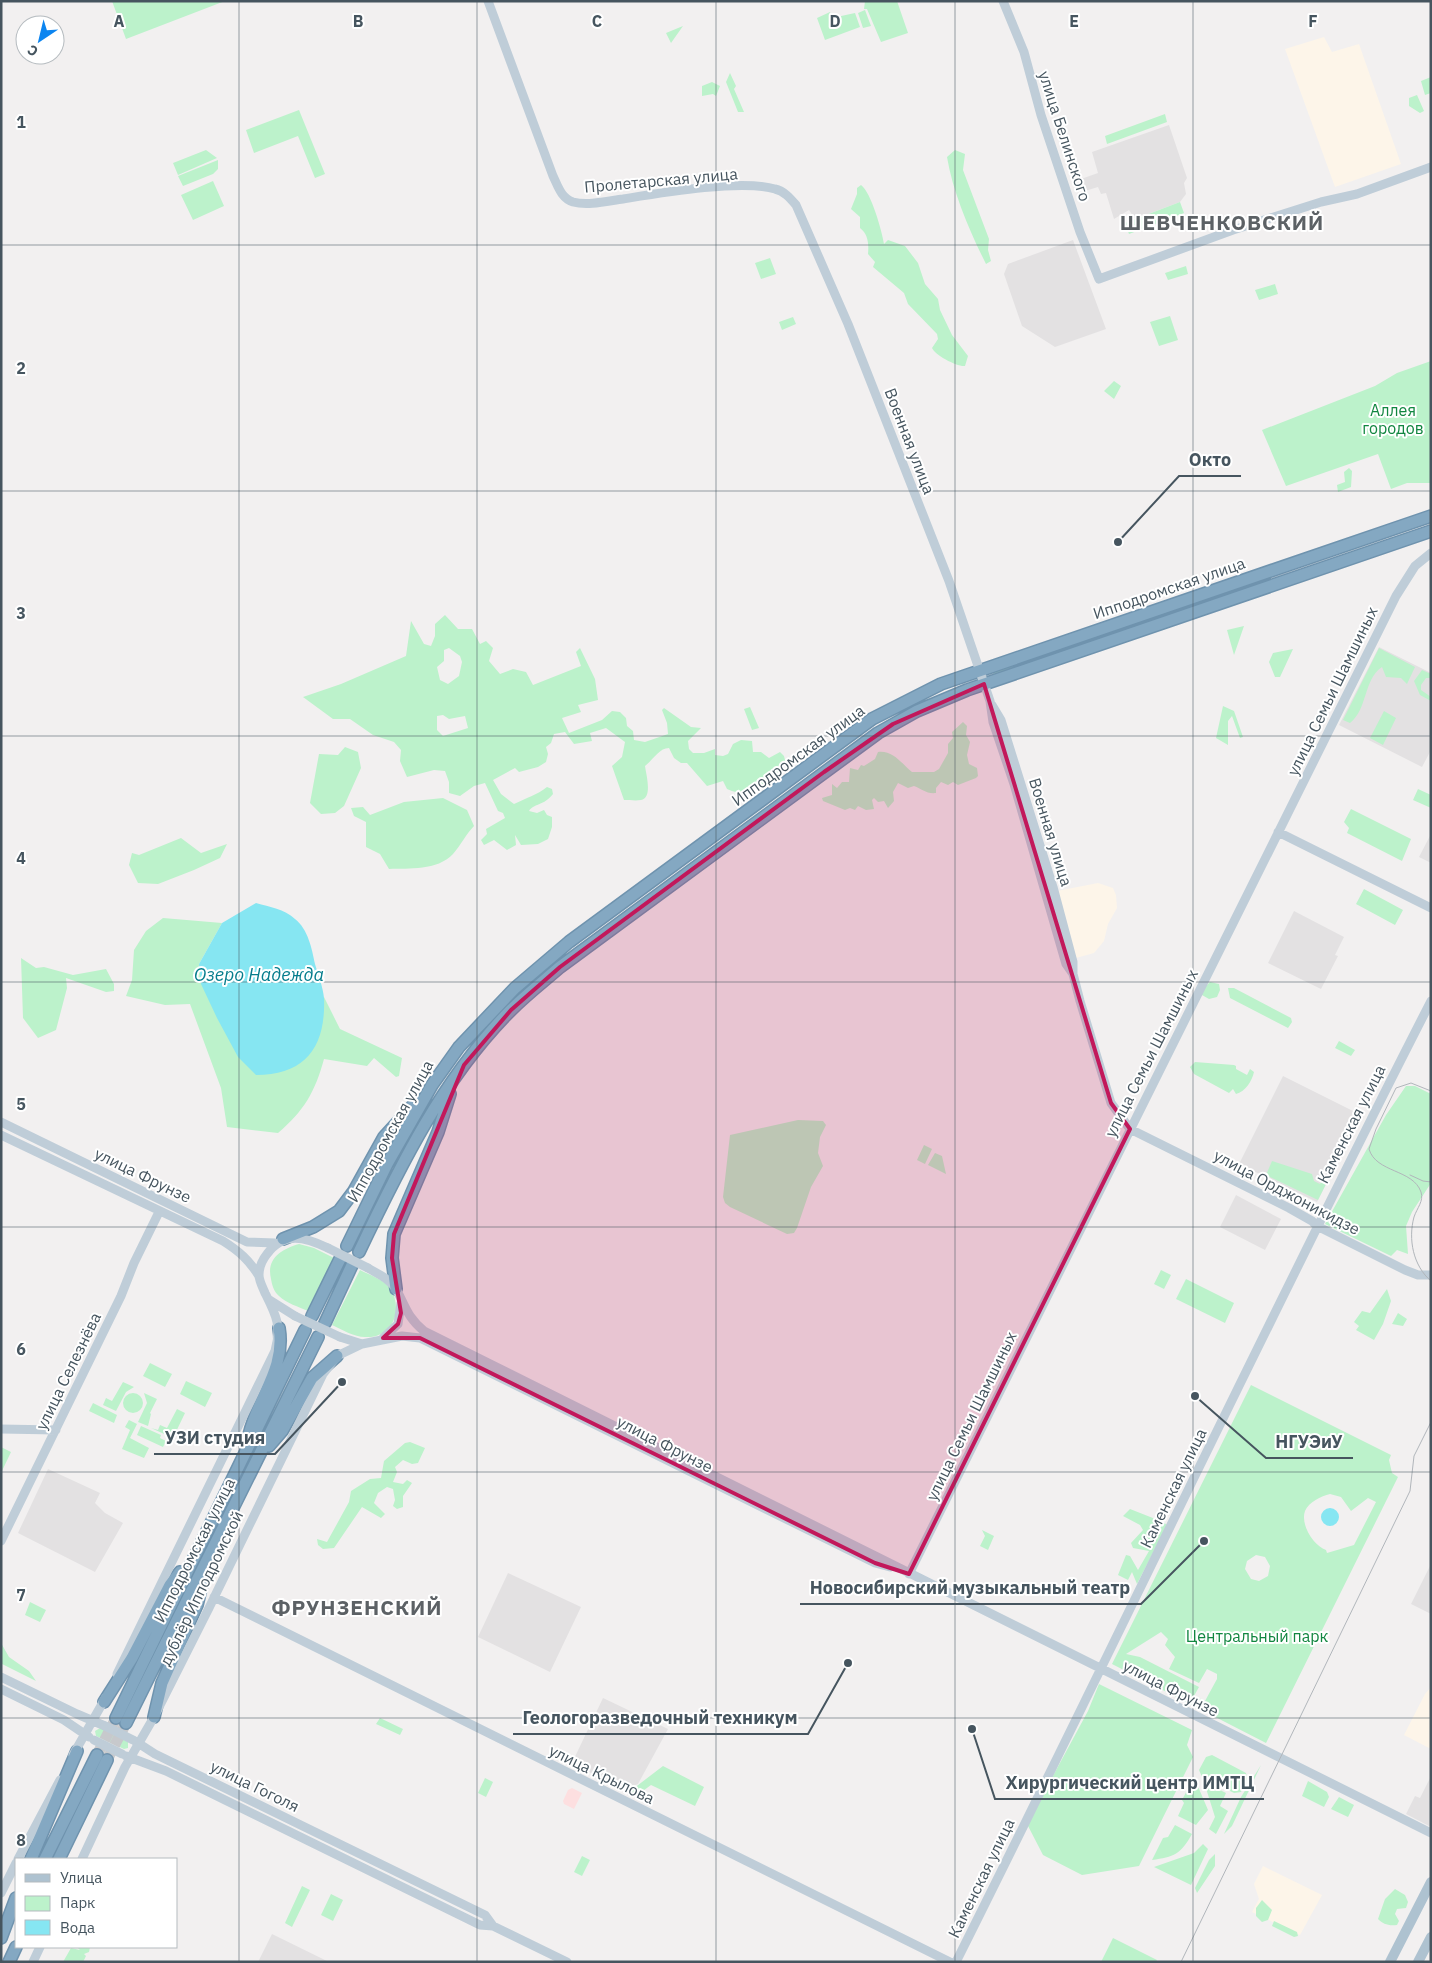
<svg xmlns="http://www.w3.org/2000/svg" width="1432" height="1963" viewBox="0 0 1432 1963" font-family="'IBM Plex Sans',sans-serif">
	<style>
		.commercial { fill: #fdf5e9 }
		.education { fill: #e3e1e2 }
		.medical { fill: #fddfe0 }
		.green { fill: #bcf2cb; fill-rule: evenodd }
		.water { fill: #86e6f2 }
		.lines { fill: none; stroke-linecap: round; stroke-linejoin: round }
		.highway-tunnel { stroke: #c7c9cc; stroke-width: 11; stroke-dasharray: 11 5.5; stroke-linecap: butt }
		.highway-casing { stroke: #6f93ae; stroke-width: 14 }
		.secondary { stroke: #bfcdd8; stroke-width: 9 }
		.primary { stroke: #aec2d0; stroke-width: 10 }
		.highway { stroke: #84a8c2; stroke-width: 11 }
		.tram { stroke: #b1b6bb; stroke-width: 1 }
		.secondary-bridge { stroke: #bfcdd8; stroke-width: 9 }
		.marked { fill: #c2185b; fill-opacity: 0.2; stroke: #c2185b; stroke-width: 4; stroke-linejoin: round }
		.grid { fill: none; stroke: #46555f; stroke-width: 1; stroke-opacity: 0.55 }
		.labels { text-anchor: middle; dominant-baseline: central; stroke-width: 4; stroke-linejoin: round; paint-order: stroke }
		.street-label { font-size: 16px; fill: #46555f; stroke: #fff }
		.park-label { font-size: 16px; fill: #118640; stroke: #fff }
		.water-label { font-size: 18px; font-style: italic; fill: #067d8d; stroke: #fff }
		.district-label { font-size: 21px; font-weight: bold; letter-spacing: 1px; fill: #5c6165; stroke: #fff }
		.grid-label { font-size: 16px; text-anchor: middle; font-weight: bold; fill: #46555f; stroke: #fff; stroke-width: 4; stroke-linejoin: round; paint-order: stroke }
		.leader { fill: none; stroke: #46555f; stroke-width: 2 }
		.callout-dot { fill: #46555f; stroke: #fff; stroke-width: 2 }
		.callout-label { font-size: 18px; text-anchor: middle; font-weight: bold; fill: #46555f; stroke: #fff; stroke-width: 4; stroke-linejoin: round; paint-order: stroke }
	</style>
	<rect width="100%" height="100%" fill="#f2f0f0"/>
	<path class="commercial" d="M1324,37L1332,52L1359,44L1401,164L1335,187L1285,49Z
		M1098,883L1113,888L1116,895L1117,908L1108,924L1104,941L1094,953L1076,958L1057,891Z
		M1431,1687V1749L1404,1735L1425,1694Z
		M1263,1866L1322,1895L1300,1935L1252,1912L1259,1899L1254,1884Z"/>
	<path class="education" d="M1169,125L1187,178L1184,183L1186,194L1180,202L1135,219L1129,210L1114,219L1106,193L1101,194L1098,187L1085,191L1081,179L1098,173L1092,152Z
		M1073,240L1106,329L1055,347L1022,326L1004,274L1008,264Z
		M1379,647L1431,673V750L1422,767L1339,725Z
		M1431,834V863L1419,857Z
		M1294,911L1344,937L1335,955L1338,956L1321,989L1268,963Z
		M1283,1076L1361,1115L1317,1202L1239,1164Z
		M1236,1195L1281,1219L1265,1250L1220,1227Z
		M48,1469L100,1493L95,1503L105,1513L123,1523L95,1572L18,1533Z
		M1431,1564V1614L1411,1604Z
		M508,1573L581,1607L550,1672L478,1637Z
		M603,1698L668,1729L638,1784L623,1790L572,1763Z
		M1431,1776V1827L1406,1814L1415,1796L1420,1798Z
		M272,1934L329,1962H258Z"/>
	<path class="medical" d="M572,1788L582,1793L574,1809L564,1804L563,1801L568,1790Z"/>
	<path class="green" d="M112,1H225L126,39Z
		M865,1H897L908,33L881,42L867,9H864Z
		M865,10L871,26L863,28L858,13Z
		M830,12L832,18L855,13L860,27L825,40L817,18Z
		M683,26L671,43L666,33Z
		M730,73L736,86L734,89L744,112H738L726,82Z
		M1431,77V93L1425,95L1421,81Z
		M712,82L720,86L716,96L713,94L702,96V86Z
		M1417,95L1424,111L1420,113L1409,106V98Z
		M299,110L325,174L315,178L298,136L254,153L246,130Z
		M1165,114L1167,122L1107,144L1105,136Z
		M206,150L217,158L178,175L173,163Z
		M955,150L965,154L963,170L989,239L988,250L991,261L986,264C970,232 953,193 947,157Z
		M218,160V169L213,174L183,186L178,176Z
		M213,181L224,206L193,220L181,195Z
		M861,185C871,192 882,231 884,244L888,240L905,246L918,263L925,284L938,299L940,310L952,335L968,356L965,366C957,367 935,355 932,348L938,339L937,334L908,304L904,293L873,267L875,262L868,254C869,244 868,234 860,228V217L851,209L857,194V188Z
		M1180,202L1184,213L1129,234L1125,223Z
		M770,258L776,274L761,279L755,263Z
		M1186,266L1188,274L1168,280L1165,273Z
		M1275,284L1278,294L1259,300L1255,290Z
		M1170,316L1178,340L1159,346L1150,322Z
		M793,317L796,324L782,330L779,322Z
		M1431,361V483H1407L1391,489L1378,454L1286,486L1262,430L1375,386L1397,373Z
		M1114,381L1121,386L1114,399L1104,391Z
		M1349,468L1352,471L1351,487L1338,492L1337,485L1345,482L1344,472Z
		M445,615L458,629H472L480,644L486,641L493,648L489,661L500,674L513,669L526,672L533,685L581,666L576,652L580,648L595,679L598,700L578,705L581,712L562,718L569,733L602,720L612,711L620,712L626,718L627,726L633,731L634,740L645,742L668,734L667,723L662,710L664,708L691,727L701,728L688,741L689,749L693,753H704L715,749V755L723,756L728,754L733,744L741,740L752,741L753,752H761L769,758L780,752L784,756L786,764C766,783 757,802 727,789L723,781L707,786L687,763H681L674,758L669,748C659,748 653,760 645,766C646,774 653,798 641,800C636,801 629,800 624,800L612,766L622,757L625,742L606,728L590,733L592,741L574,744L565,732L554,734L551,743L546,747L548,754L546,762L538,767L519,772L515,768L493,780L501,794L514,804C526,798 537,795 547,787L552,789L553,794C544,806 534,803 529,811L537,813L544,810L547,815L552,817V827L548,839L538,844L521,845L515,835L516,845L507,850L494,840L484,845L481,840L487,834L486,829L505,818L503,813L498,811L485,783L474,786L460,796L449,793V782L445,771L434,770L407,777L400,761L401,750L394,742L373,735L350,719H333L303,697L341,684L406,656L411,621L424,644L431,646L435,636V624ZM449,648L460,656L462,662L459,676L448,684L440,680L437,667L444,661V650ZM443,715L449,719L465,716L468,728L443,736L437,730V716Z
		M1244,626L1234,655L1227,630Z
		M1108,630L1110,636L994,675L993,671Z
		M1379,648L1415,667L1407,684L1401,678L1386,677L1382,667C1363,680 1368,709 1350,723L1343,720Z
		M1293,649L1280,677H1275L1269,662L1273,653Z
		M1422,670L1431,674V678H1426L1421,685V690L1431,697V701L1420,695L1414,681Z
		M1223,706L1234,711L1243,737L1240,738L1232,716L1228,721V745L1216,738Z
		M750,707L759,728L752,730L744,709Z
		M1384,711L1396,718L1383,745L1370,738Z
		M963,722L967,726L966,735L970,742L967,755L969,764L977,768L978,776L976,778L958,785L953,782L948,785L941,782L936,788V793C926,794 922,789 914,786L908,788L898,783L893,792L894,801L888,808L884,801L878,802L874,798L872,800L874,809L866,810L858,806L855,810L850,808L845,810L823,801L822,798L832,795V784L837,788L842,782H849L850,768L858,770L861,765L864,766L875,759L878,752C893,750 902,764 912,772H934L939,769L948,753V744L953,738L952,732Z
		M345,747L358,752L361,768L344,806L335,813L321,814L310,803L319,754L338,755Z
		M1418,789L1431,795V808L1413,800Z
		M443,798L467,810L474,826C466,834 461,845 453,854C437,871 409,868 389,869L380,854L366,847V822L354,816L351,808L363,807L370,815L404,802Z
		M1351,809L1411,839L1402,861L1347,833L1349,828L1344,822Z
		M181,838L201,853L227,844L220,858L194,870L158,884L138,883L129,865L132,853L139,855Z
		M1364,889L1403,910L1395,925L1356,904Z
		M163,918L222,923L199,964L321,1028L324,997L340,1029L402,1058L399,1076L396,1077L374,1058L367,1066L324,1059C315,1092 304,1111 278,1133L227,1127L221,1088L190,1004L165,1005L126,996L132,980L134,950L146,931Z
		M21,958L36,968L44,967L73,975L106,969L114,984V991L106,992L66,978L67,988L56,1030L38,1038L23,1018Z
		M1210,982L1219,984L1220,990L1217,997L1209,999L1202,995V990Z
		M1228,988H1234L1291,1018L1292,1022L1288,1028L1230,998Z
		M1339,1041L1355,1050L1351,1056L1335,1048Z
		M1195,1062L1234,1065L1236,1066V1069L1247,1075L1250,1069L1254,1072C1252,1081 1245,1092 1236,1094L1233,1089L1229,1093L1194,1074L1190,1067Z
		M1406,1086H1415L1431,1094V1183L1412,1212L1406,1226L1408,1254L1397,1250L1391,1256L1325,1224L1386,1115Z
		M798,1120L823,1121L826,1125L820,1137L818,1153L823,1166L811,1187L797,1228L794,1233L787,1234L730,1207L725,1203L723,1197L730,1135Z
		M924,1145L932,1149L925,1164L917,1160Z
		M935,1153L942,1156L946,1174L928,1165Z
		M1272,1161L1312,1174L1314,1181L1320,1184L1323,1180L1327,1182L1318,1200L1266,1175Z
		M299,1244L314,1248L334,1258L308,1311C299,1307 286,1303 279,1296C274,1292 272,1285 271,1279C266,1258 282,1249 299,1244Z
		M360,1270C370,1275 384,1280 390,1288C404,1309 393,1339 365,1337C354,1337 343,1330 332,1325Z
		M1161,1270L1171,1275L1164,1289L1154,1284Z
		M1186,1279L1234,1303L1225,1323L1176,1299Z
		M1387,1289L1391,1301L1383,1324L1374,1340L1356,1330L1359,1326L1354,1322L1362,1311L1370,1313Z
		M1398,1313L1407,1319L1403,1326L1392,1324Z
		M150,1363L172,1374L165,1387L143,1376Z
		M186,1381L212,1393L205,1407L180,1394Z
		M123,1382L134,1387L126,1392L116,1411L103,1405L106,1398L112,1401Z
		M1251,1385L1391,1455L1389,1460L1392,1473L1398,1477L1266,1743L1112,1664ZM1330,1494L1341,1497L1351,1511L1368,1498L1376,1502L1354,1545L1327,1553L1326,1550C1314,1546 1300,1525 1305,1511C1309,1502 1321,1496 1330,1494ZM1256,1555L1265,1557L1270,1566L1268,1576L1259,1581L1251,1579L1245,1569L1247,1561ZM1161,1632L1168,1639L1165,1645L1175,1657L1169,1669L1199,1683L1207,1669L1217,1674V1679L1205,1701L1194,1696L1199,1687L1140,1657L1126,1654Z
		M123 1403a10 10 0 1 1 20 0a10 10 0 1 1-20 0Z
		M144,1393L157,1399L150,1413L151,1414L148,1426L138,1422L147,1403Z
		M93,1403L117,1415L114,1423L89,1411Z
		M177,1409L185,1413L173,1438L151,1428L158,1430L160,1425L167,1428Z
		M129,1420L137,1424L130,1438L149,1448L144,1458L122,1449L130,1430L125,1427Z
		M141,1426L161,1435L160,1438L166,1441L163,1447L137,1435Z
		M410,1442L425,1448L418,1463L412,1464L403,1460L395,1467L397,1472L393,1482L403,1484L407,1480L412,1483L403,1496V1507L397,1509L393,1506L395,1500L393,1489L387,1487L378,1493L374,1503L385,1514L381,1518L362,1507L334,1548L323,1549L318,1545L317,1539L327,1542L349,1502L351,1491L370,1479L381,1478L384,1461L405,1443Z
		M1,1447L11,1452L1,1473Z
		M1130,1509L1163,1522L1167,1525L1137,1584L1132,1572L1128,1580L1118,1575L1126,1555L1130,1556L1138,1570L1149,1551L1133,1548L1131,1543L1143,1530L1140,1525L1123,1516Z
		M982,1530L994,1536L988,1550L980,1546L985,1536Z
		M30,1602L46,1610L40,1622L25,1615Z
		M1,1643L9,1657L29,1671L36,1681L2,1664Z
		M1099,1684L1192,1730L1187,1745L1193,1757L1139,1866L1082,1875L1043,1855L1027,1824L1088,1711Z
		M380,1718L403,1729L400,1735L376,1724Z
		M100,1728L128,1742V1748L124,1749L96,1736L95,1731Z
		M1212,1755L1246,1773L1247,1779L1241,1792L1234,1793L1202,1777L1199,1770L1206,1757Z
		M1261,1765L1232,1826L1224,1834L1241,1797Z
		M663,1766L704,1787L695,1806L651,1785L636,1796L629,1792Z
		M1194,1777L1208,1810L1196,1825L1178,1816L1184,1803L1182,1800Z
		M485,1778L493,1782L486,1797L478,1793Z
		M1308,1781L1327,1792L1329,1797L1324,1807L1302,1796Z
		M1204,1782L1226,1793L1220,1806L1228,1811L1216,1834L1209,1829L1215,1817Z
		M1339,1797L1354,1805L1348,1817L1331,1809Z
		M1175,1825L1192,1834C1181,1854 1174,1857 1152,1860L1163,1838L1168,1837Z
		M1203,1844L1208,1849L1191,1885L1154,1867L1194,1853Z
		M1215,1854V1866L1197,1893L1195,1888L1209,1860Z
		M582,1856L590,1860L582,1876L574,1872Z
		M302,1886L310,1890L292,1927L285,1923Z
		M1395,1889L1405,1895L1408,1902L1406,1908L1397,1909L1395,1914L1399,1921L1397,1925C1388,1926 1383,1924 1378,1919L1385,1899Z
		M331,1894L343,1900L333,1921L321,1915Z
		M1262,1900L1272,1910L1268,1920L1262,1922L1256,1916V1908Z
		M1274,1921L1297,1932L1298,1936L1294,1937L1272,1926Z
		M1113,1938L1157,1960L1156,1962H1101Z
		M77,1947H90L89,1952L84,1954L86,1956L83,1962H63L71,1948L80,1950Z"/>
	<path class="water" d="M256,903C270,907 284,909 295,919C308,929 312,949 315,964C318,974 323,987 324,998C326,1046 306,1075 256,1075L238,1057L217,1018L201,984L199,964L222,923Z
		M1321 1517a9 9 0 1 1 18 0a9 9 0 1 1-18 0Z"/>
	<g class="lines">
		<path class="highway-tunnel" d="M97,1755L116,1718
			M107,1760L126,1723"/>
		<g class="highway-casing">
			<path id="highway" d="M283,1239L313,1227L339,1211L354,1191L384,1137L417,1101
				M347,1246L387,1164L432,1085L459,1047L515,988L569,942L872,719L941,684L1431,516
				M359,1252C400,1166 443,1078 511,1010C527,994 544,981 560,967L878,733L917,711L967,690L1431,531
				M396,1289L392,1258L394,1234L438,1132L450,1094
				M312,1316L340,1259
				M325,1323L352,1265
				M249,1435C258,1397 286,1369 279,1328
				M269,1446L282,1431L312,1378L337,1356
				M104,1702L132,1658L170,1585L180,1572
				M154,1717L162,1683L197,1605L203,1580
				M116,1718L305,1330
				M126,1723L318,1337
				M31,1859L77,1751
				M45,1859L97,1755
				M59,1859L107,1760
				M1,1938L16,1898
				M9,1962L16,1947"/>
		</g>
		<path class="secondary" d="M488,1L553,176C558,186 561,198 573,202C588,206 608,201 623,199C660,193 741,179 775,189C784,191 790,198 796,205L848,324L949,581L990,701L993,722L1014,784L1066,964L1073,974
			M1003,1L1024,52L1041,115L1080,232L1099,279L1233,230L1321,202L1357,194L1431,167
			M992,705L1001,720L1053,887L1073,962V974L1080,1001L1111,1103L1130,1129L1289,1208L1312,1221L1317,1226L1405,1270L1418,1275H1431
			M1278,832L1431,908
			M1,1122L247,1242L275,1243
			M1,1135L223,1241C239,1251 249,1260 259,1276
			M368,1268C378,1274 390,1279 396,1289C406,1307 407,1317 424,1331L1431,1833
			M268,1299L295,1316
			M340,1337L362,1344L402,1336L420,1338L875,1563L890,1567
			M383,1338L398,1324L401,1303
			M1,1429L56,1430
			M1,1541L121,1296L134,1263L159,1212
			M909,1574L1396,596L1415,566L1431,553
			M214,1597L950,1962
			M117,1674L275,1351C282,1326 276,1315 265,1293C263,1288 259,1281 259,1275C259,1267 263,1259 267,1254C284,1231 305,1237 328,1248
			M1,1677L77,1714L105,1726
			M1,1689L64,1720L89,1737
			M135,1741L155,1754L485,1915L493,1926
			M73,1755L106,1697
			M126,1756L166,1771L480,1925L493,1926L567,1962
			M18,1859L60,1780
			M82,1859L125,1767L154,1717L209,1608L323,1374L337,1356L362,1344
			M1,1893L16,1863
			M33,1962L40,1947
			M956,1962C1116,1643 1268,1319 1431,1001"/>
		<path class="primary" d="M1390,1962L1431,1882
			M1418,1962L1431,1937"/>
		<use href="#highway" class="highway"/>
		<path class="tram" d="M1431,1091L1411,1083L1396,1088L1376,1129L1369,1149C1376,1173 1413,1169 1421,1192C1424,1201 1417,1208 1414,1217C1408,1239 1413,1266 1431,1281
			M1410,1175L1423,1181L1431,1182
			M1181,1962L1410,1491L1414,1456L1431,1422"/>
		<path class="secondary-bridge" d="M328,1248L368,1268
			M295,1316L340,1337
			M105,1726L133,1740
			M94,1740L122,1754"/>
	</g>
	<path class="marked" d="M984,684L1111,1103L1130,1129L909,1574L875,1563L420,1338H383L398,1324L401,1313L392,1258L394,1234L464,1065L511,1010L560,967L824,772L893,724Z"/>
	<path class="grid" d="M239,1V1962M477,1V1962M716,1V1962M955,1V1962M1193,1V1962M1,245H1431M1,491H1431M1,736H1431M1,982H1431M1,1227H1431M1,1472H1431M1,1718H1431"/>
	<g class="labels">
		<g class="street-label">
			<text transform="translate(1065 136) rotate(72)">улица Белинского</text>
			<text transform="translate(661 180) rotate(-5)">Пролетарская улица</text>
			<text transform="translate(910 441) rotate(69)">Военная улица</text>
			<text transform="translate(1169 588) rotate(-19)">Ипподромская улица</text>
			<text transform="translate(1332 691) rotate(-64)">улица Семьи Шамшиных</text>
			<text transform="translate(798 755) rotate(-36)">Ипподромская улица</text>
			<text transform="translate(1051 832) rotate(73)">Военная улица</text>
			<text transform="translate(1151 1053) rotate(-63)">улица Семьи Шамшиных</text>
			<text transform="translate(1351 1124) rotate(-63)">Каменская улица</text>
			<text transform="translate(390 1131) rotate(-61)">Ипподромская улица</text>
			<text transform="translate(143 1175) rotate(26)">улица Фрунзе</text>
			<text transform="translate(1287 1192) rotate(28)">улица Орджоникидзе</text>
			<text transform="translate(68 1371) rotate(-64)">улица Селезнёва</text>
			<text transform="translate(971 1416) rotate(-64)">улица Семьи Шамшиных</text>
			<text transform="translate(665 1444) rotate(27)">улица Фрунзе</text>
			<text transform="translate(1173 1488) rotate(-64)">Каменская улица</text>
			<text transform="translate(194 1550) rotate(-63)">Ипподромская улица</text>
			<text transform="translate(201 1588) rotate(-64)">дублёр Ипподромской</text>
			<text transform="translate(1171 1688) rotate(27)">улица Фрунзе</text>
			<text transform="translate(602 1774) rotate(26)">улица Крылова</text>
			<text transform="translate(255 1786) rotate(26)">улица Гоголя</text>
			<text transform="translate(981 1878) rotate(-64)">Каменская улица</text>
		</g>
		<g class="park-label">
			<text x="1393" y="410">Аллея<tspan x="1393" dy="18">городов</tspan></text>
			<text x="1257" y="1636">Центральный парк</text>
		</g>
		<g class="water-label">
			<text x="259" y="974">Озеро Надежда</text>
		</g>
		<g class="district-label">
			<text x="1222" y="222">ШЕВЧЕНКОВСКИЙ</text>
			<text x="357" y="1607">ФРУНЗЕНСКИЙ</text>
		</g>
	</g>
	<g class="grid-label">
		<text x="119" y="27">A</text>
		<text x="358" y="27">B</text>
		<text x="597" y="27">C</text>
		<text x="835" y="27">D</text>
		<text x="1074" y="27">E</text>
		<text x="1313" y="27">F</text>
		<text x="21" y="128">1</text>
		<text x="21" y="374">2</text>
		<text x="21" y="619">3</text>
		<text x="21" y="864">4</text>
		<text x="21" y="1110">5</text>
		<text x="21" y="1355">6</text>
		<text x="21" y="1601">7</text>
		<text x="21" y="1846">8</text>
	</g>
	<path class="leader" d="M1118 542L1179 476H1241M342 1382L275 1454H154M1195 1396L1266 1458H1353M1204 1541L1141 1604H800M848 1663L808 1734H513M972 1729L995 1799H1264"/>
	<g class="callout-dot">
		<circle cx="1118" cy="542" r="5"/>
		<circle cx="342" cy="1382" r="5"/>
		<circle cx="1195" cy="1396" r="5"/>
		<circle cx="1204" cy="1541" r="5"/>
		<circle cx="848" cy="1663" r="5"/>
		<circle cx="972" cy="1729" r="5"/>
	</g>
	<g class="callout-label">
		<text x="1210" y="466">Окто</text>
		<text x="215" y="1444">УЗИ студия</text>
		<text x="1309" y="1448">НГУЭиУ</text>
		<text x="970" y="1594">Новосибирский музыкальный театр</text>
		<text x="660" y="1724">Геологоразведочный техникум</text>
		<text x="1130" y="1789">Хирургический центр ИМТЦ</text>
	</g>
	<rect width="1432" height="1963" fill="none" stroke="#46555f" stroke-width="5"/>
	<rect x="15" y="1858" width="162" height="90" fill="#ffffff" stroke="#b5bbbf"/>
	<rect x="25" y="1874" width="25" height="8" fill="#aec2d0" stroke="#b5bbbf"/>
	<text x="60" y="1883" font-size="15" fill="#46555f">Улица</text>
	<rect x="25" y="1896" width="25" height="15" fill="#bcf2cb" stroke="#b5bbbf"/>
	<text x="60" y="1908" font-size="15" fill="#46555f">Парк</text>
	<rect x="25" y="1920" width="25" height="15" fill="#86e6f2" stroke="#b5bbbf"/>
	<text x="60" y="1933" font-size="15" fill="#46555f">Вода</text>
	<g transform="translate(40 40) rotate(215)"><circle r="24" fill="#ffffff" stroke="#b5bbbf"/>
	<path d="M0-4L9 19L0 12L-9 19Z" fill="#0c85f0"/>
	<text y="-8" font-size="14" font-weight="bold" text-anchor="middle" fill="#46555f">С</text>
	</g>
</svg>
